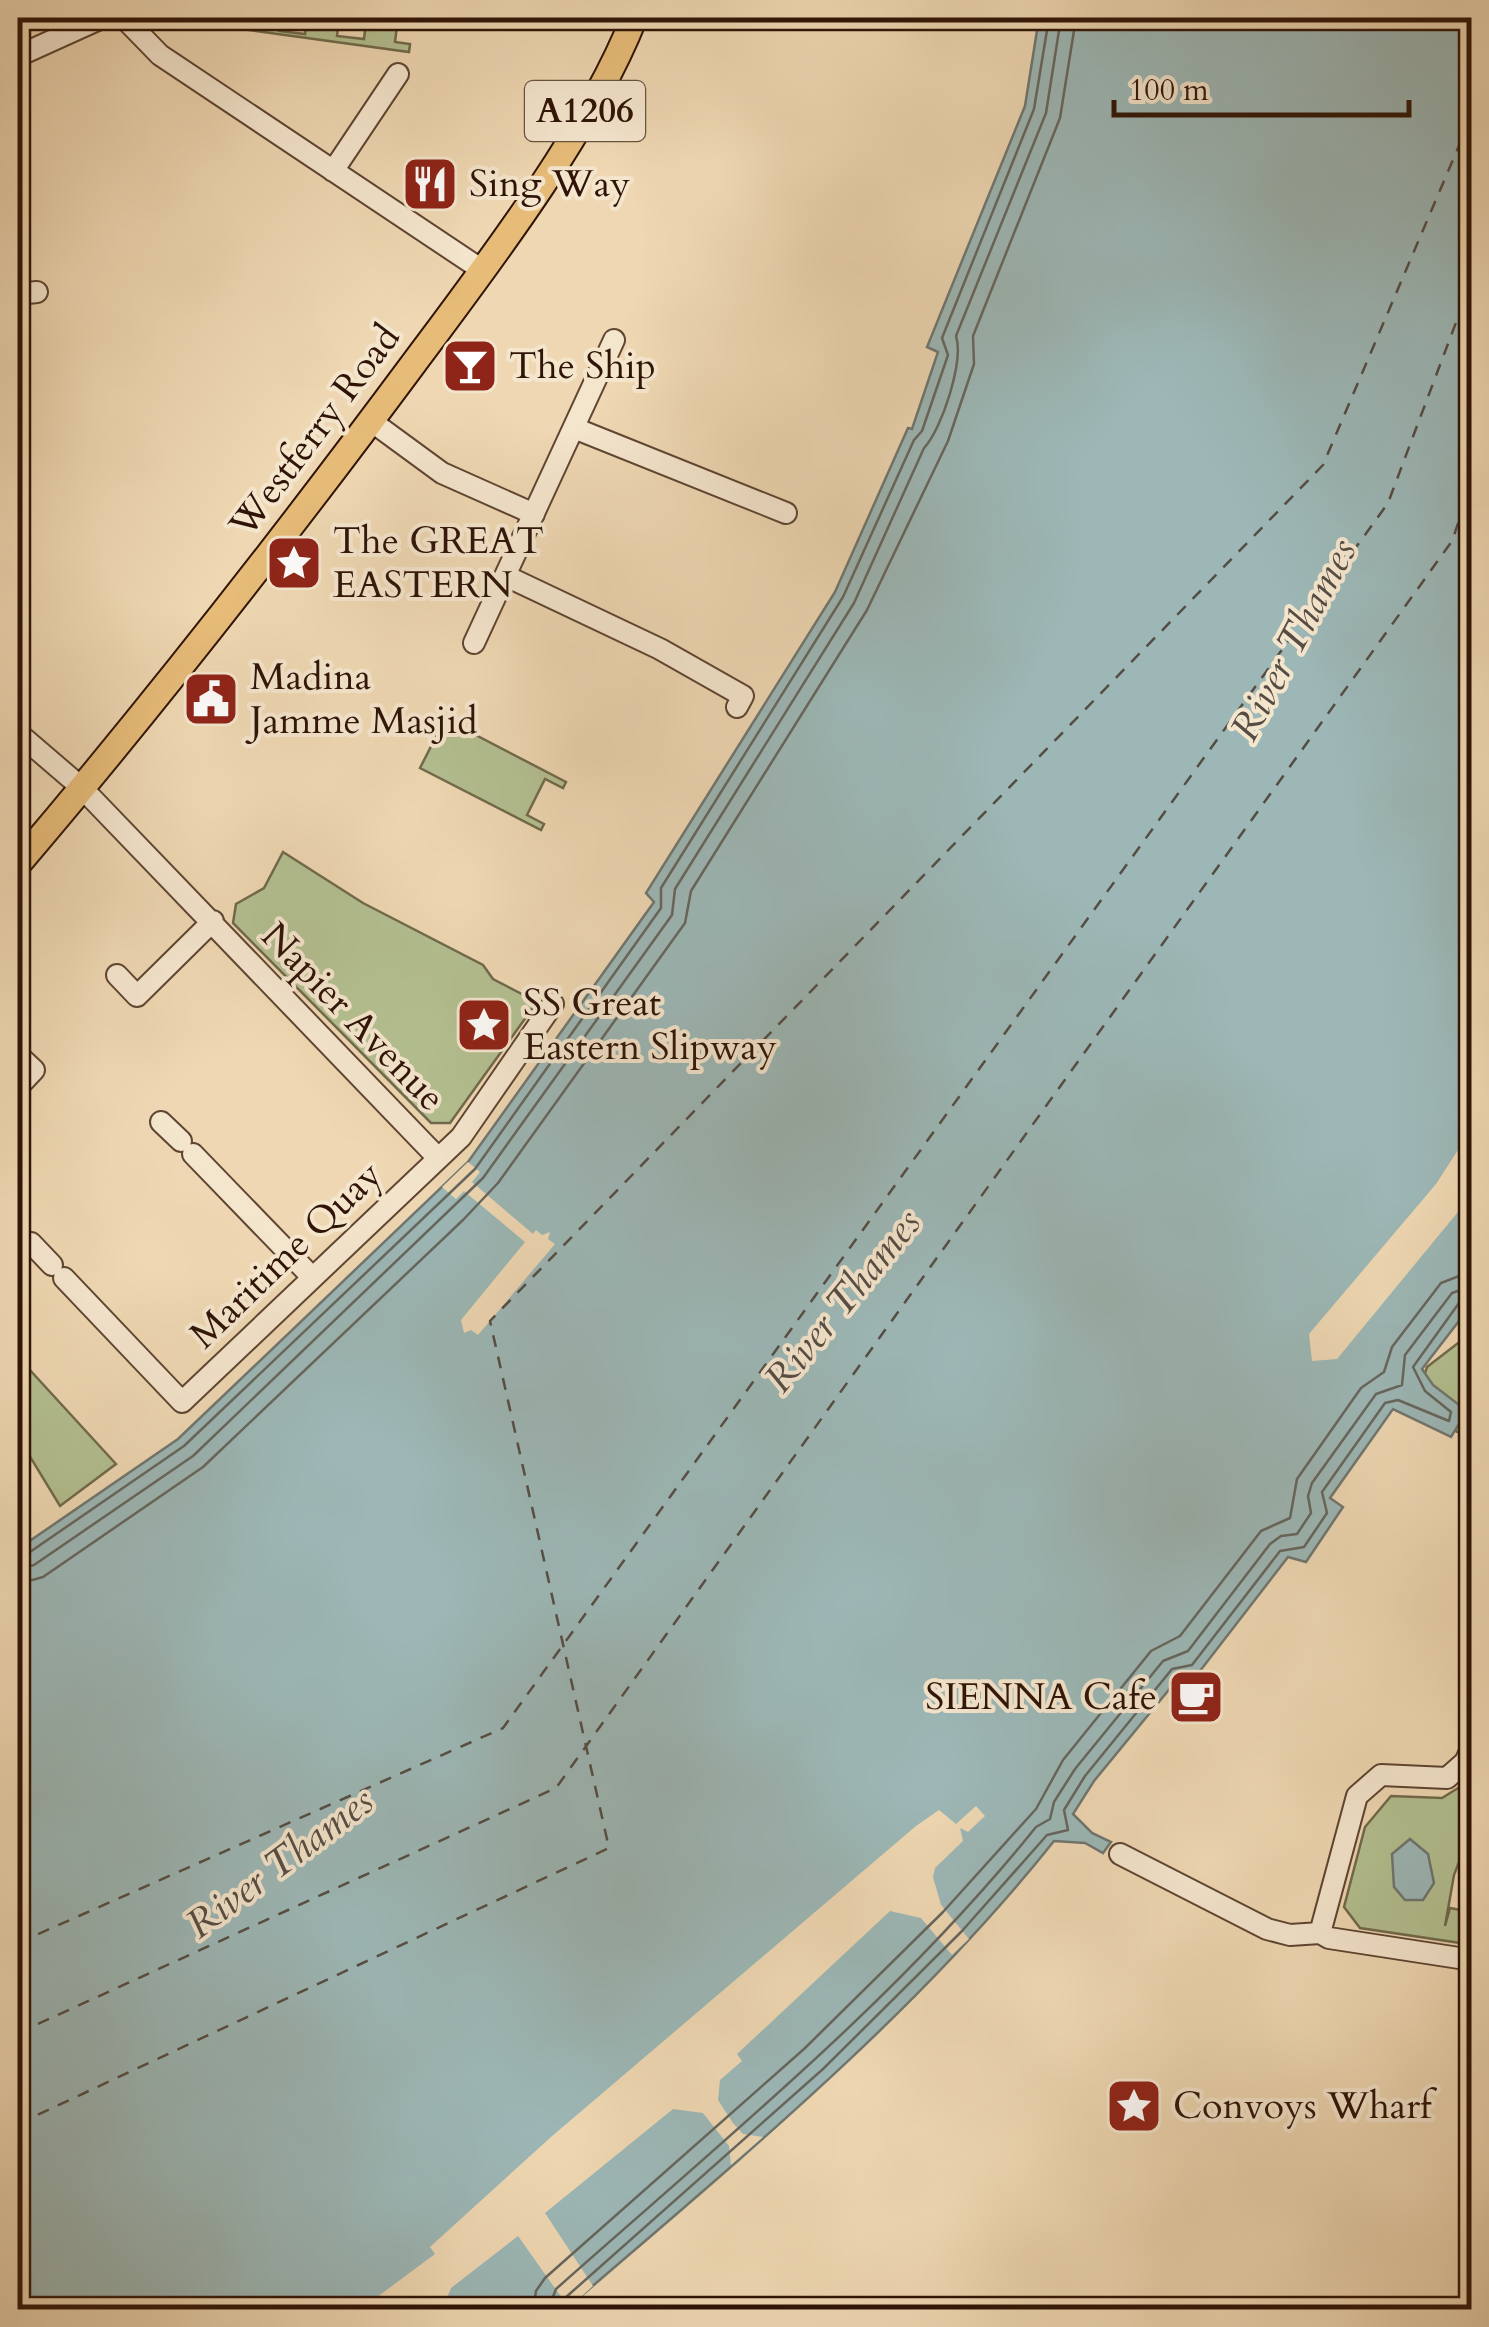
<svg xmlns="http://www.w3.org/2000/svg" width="1489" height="2327" viewBox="0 0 1489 2327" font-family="Cardo,serif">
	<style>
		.green { fill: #b3bf90; stroke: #716a4c; stroke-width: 2.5 }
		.water { fill: #9cb7b6; stroke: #707670; stroke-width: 2.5 }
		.pier { fill: #eed7b2 }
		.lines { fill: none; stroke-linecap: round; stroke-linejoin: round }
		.shore { stroke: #66665e; stroke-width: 2.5 }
		.ferry { stroke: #554d44; stroke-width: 2.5; stroke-dasharray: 12 10; stroke-linecap: butt }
		.minor-casing { stroke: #5f4532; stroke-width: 24 }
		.major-casing { stroke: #2f1407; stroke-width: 29 }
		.minor { stroke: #f4e5cd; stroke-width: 20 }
		.major { stroke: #e7bc79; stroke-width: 25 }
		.labels { text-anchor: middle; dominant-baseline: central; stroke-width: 8; stroke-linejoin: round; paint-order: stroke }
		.shield { fill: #f4e5cd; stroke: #6a5342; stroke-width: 2.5 }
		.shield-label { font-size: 35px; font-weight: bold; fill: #2f1407 }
		.poi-label { font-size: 38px; fill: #2f1407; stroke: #f4e5cd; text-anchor: start }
		.street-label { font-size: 38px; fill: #2f1407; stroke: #f4e5cd }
		.water-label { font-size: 40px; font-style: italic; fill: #554d44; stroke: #f4e5cd }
	</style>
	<rect width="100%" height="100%" fill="#eed7b2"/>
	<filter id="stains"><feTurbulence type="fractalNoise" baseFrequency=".002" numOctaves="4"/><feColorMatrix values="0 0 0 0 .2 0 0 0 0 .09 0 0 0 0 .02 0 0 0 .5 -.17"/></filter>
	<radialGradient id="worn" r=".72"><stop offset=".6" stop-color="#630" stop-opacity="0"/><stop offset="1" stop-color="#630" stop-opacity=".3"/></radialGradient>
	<path class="green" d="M191,18H280L279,31L305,34L307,18L339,19L337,36L364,39L366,22L397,26L395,42L410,44L409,52L191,22Z
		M445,719L566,782L563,788L545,779L527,815L544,824L541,830L420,768Z
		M283,852L363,903L483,965L493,979L537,1002L450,1123H431L233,923L236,904L264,888Z
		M1471,1333V1439L1448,1427L1417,1397L1427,1367Z
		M18,1357L116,1464L60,1506L18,1437Z
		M1471,1780V1831L1454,1875L1445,1926L1450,1908L1471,1912L1467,1944L1360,1928L1344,1907L1365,1827L1391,1796L1442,1798Z"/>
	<path class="water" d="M1039,18H1471L1472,1304L1422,1369L1433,1385L1467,1411L1451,1437L1393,1409L1330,1498L1343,1507L1306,1562L1288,1557L1193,1680L1181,1675L1094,1781L1073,1814L1092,1833L1111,1842L1103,1853L1085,1843L1054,1841C914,2017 735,2163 566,2309L18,2310V1549L178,1439L468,1162L654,902L646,893L835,592L908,428L912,429L938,352L927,347L1025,106Z
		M1410,1839L1428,1854L1434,1883L1423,1900H1405L1394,1887L1392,1854Z"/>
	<path class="pier" d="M1471,1130V1193L1462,1207L1337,1359L1312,1361L1309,1334L1436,1184Z
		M468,1162L480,1172L472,1182L533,1234L536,1230L542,1235L550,1232L548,1239L555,1244L478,1335L471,1330L464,1333L461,1320L525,1242L464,1191L456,1199L442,1187Z
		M976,1806L985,1816L968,1832L960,1828L963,1841L935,1868L933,1877L941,1905L969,1939L952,1955L921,1918L890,1911L737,2054L742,2061L720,2080L718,2100L733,2123L743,2134L763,2137L731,2165L729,2146L703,2113L673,2109L545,2213L593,2286L569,2308L518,2236L451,2288L447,2298L449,2309H361L435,2254L430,2247L551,2137L916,1826L939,1810L956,1824Z"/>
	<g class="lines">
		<path class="shore" d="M18,1556L27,1554L184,1446L475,1169L661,908V888L843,597L914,440L922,431L948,355L942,338L1034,109L1049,18
			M18,1569L34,1565L193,1456L483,1178L672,915L675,889L854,603L924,448C942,429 964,361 956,336L1046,113L1061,18
			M18,1584L43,1577L203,1467L463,1220L498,1183L685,923L691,891L867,610L948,441L974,364L973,336L1060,118L1076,18
			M533,2310L536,2291L545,2278L804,2049L943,1912L1036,1809L1063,1760L1151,1651L1180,1636L1261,1531L1290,1518L1297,1479L1361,1388L1384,1372L1392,1347L1441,1283L1472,1271
			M548,2310L556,2289C721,2142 897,2000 1036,1827L1050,1819L1054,1802L1075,1769L1163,1661L1188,1651L1270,1544L1281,1536L1297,1534L1311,1513L1308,1496L1312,1483L1376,1394L1402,1385L1405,1355L1452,1293L1472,1286
			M561,2310L565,2298L823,2069L962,1931L1047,1835L1068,1830L1064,1810L1085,1776L1172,1669L1192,1665L1280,1551L1304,1547L1327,1513L1322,1492L1385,1403L1398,1400L1449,1421L1451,1412L1425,1391L1413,1367L1459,1303L1472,1299"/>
		<path class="ferry" d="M18,1943L503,1728L1388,503L1472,280
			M18,2033L556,1788L1452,541L1472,483
			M18,2124L609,1848L490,1321L1323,465L1472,115"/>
		<g class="minor-casing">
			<path id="minor" d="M124,18L160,55L482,270
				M18,56L102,18
				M333,171L398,74
				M18,294L37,292
				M371,421L442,473L534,514
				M574,428L786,513
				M506,576L660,649L743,696L737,707
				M474,643L614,340
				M18,733L82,788L438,1158
				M117,975L137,996L213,921
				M18,1055L34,1070L18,1087
				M161,1122L181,1141
				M193,1154L311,1276
				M31,1243L52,1265
				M64,1278L182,1402L461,1137L553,1004
				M1120,1854L1267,1929L1290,1935L1320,1933
				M1320,1933L1357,1796L1381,1775L1447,1778L1465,1762L1472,1747
				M1320,1933L1329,1938L1472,1960"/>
		</g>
		<g class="major-casing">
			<path id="major" d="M18,864C156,702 287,534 414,363C488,264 589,132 634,18"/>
		</g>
		<use href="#minor" class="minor"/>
		<use href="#major" class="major"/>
	</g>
	<defs>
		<g id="restaurant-square" transform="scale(2.875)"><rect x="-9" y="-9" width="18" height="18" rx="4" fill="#8f2418" stroke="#f4e5cd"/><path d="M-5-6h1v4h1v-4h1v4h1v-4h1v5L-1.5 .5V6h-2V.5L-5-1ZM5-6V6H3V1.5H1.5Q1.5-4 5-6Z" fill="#fff"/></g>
		<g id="bar-square" transform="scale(2.875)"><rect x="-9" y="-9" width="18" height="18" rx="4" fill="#8f2418" stroke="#f4e5cd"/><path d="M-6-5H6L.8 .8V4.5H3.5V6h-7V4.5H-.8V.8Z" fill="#fff"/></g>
		<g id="sight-square" transform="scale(2.875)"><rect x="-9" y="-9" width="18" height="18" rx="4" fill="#8f2418" stroke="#f4e5cd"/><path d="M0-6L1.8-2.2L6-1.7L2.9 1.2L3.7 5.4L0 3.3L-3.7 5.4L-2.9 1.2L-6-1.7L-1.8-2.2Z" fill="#fff"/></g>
		<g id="civic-square" transform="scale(2.875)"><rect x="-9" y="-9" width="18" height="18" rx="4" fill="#8f2418" stroke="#f4e5cd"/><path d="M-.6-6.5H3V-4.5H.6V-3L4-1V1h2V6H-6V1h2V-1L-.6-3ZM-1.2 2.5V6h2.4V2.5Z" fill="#fff"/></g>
		<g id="cafe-square" transform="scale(2.875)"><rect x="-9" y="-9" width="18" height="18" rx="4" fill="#8f2418" stroke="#f4e5cd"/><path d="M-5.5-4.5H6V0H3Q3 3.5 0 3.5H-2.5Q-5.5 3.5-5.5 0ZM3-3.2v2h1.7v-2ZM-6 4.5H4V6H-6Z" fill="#fff"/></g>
	</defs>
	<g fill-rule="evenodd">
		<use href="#restaurant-square" x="430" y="184"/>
		<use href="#bar-square" x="470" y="366"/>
		<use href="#sight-square" x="294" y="563"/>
		<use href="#civic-square" x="211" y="699"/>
		<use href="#sight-square" x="484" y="1025"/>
		<use href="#cafe-square" x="1196" y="1697"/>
		<use href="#sight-square" x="1134" y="2106"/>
	</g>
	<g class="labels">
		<rect class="shield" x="525" y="81" width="120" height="60" rx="8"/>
		<g class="shield-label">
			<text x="585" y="111">A1206</text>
		</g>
		<g class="poi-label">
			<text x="469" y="184">Sing Way</text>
			<text x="509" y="366">The Ship</text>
			<text x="333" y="541">The GREAT<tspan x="333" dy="44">EASTERN</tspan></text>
			<text x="250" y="677">Madina<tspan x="250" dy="44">Jamme Masjid</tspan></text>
			<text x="523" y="1003">SS Great<tspan x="523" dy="44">Eastern Slipway</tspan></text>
			<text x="1157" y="1697" text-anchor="end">SIENNA Cafe</text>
			<text x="1173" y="2106">Convoys Wharf</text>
		</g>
		<g class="street-label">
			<text transform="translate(315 431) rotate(-53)">Westferry Road</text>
			<text transform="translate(353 1017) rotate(46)">Napier Avenue</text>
			<text transform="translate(286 1255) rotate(-44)">Maritime Quay</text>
		</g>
		<g class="water-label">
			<text transform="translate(1294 640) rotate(-62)">River Thames</text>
			<text transform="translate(843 1301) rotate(-51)">River Thames</text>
			<text transform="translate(280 1863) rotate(-37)">River Thames</text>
		</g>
	</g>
	<rect width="1489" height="2327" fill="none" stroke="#eed7b2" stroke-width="60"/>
	<rect x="20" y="20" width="1449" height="2287" fill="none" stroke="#2f1407" stroke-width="5"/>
	<rect x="30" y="30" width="1429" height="2267" fill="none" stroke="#2f1407" stroke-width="2.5"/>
	<path d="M1114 100v15h295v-15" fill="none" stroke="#2f1407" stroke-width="5"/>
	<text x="1129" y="100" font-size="30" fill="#2f1407" stroke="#f4e5cd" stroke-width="8" paint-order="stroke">100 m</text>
	<rect width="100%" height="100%" filter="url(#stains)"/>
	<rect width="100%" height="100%" fill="url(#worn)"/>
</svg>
